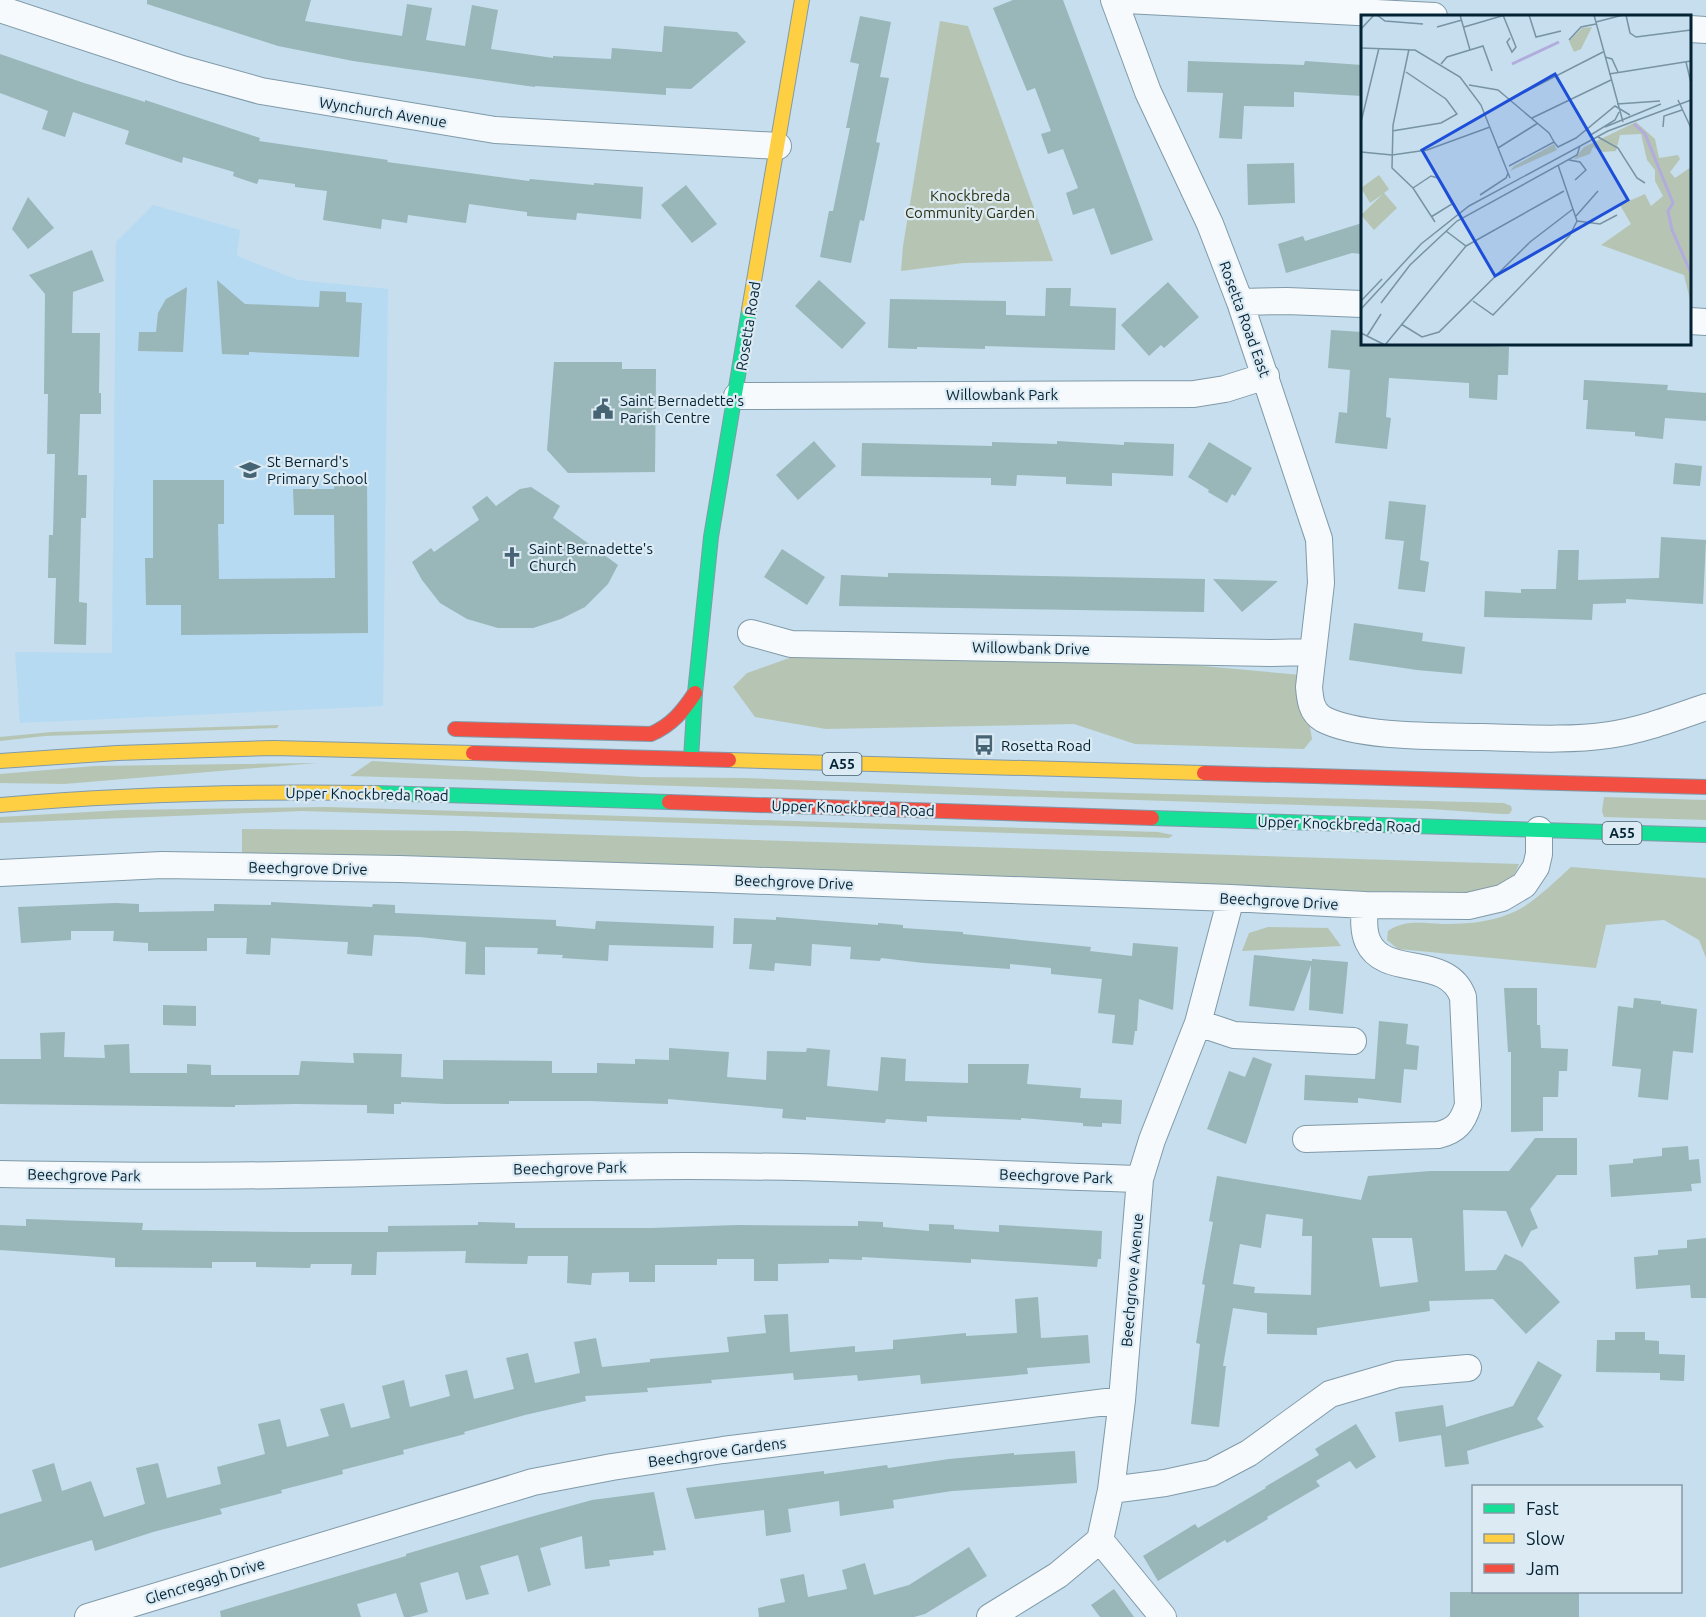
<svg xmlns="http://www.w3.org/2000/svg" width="1706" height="1617" viewBox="0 0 1706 1617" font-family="Ubuntu,sans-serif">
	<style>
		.built { fill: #b6daf2 }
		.green { fill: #b6c5b3 }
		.building { fill: #99b6b9; fill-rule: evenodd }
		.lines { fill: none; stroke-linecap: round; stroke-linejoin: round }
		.street-casing { stroke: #809aa9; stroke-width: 28 }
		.fast-casing { stroke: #809aa9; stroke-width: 16 }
		.slow-casing { stroke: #809aa9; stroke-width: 16 }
		.jam-casing { stroke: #809aa9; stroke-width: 16 }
		.street { stroke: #f6fafc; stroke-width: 26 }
		.fast { stroke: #16e098; stroke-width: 14 }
		.slow { stroke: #ffcf43; stroke-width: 14 }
		.jam { stroke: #f24e42; stroke-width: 14 }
		.labels { text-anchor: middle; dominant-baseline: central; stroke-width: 4.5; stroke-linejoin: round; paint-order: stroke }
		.shield { fill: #dceaf3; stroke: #445f6d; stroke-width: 1.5 }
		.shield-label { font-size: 14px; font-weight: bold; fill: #032334 }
		.street-label { font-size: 15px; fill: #032334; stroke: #dceaf3 }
		.park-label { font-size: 15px; fill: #2c3111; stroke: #dceaf3 }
		.poi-label { font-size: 15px; fill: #032334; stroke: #dceaf3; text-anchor: start }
		.inset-river { fill: none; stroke: #b2acde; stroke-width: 3 }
		.inset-road { fill: none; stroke: #7893a3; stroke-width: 1.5 }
		.view { fill: #1d4ed8; fill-opacity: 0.15; stroke: #1d4ed8; stroke-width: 3 }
		.inset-edge { fill: none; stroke: #032334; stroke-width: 3 }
	</style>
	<rect width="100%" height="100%" fill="#c6deed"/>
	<path class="built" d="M153,205L240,230L237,256L298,280L388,289L383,706L20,723L15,652L112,653L116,242Z"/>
	<path class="green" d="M940,21L968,26L1053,261L963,263L901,271L903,246Z
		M795,656L1192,665L1301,675L1312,739L1304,749L1135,744L1074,724L826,729L755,717L733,687L747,673Z
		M279,725L277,728L45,736L0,741V737L52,732Z
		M372,761L641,777L744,778L1051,791L1504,803L1511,806L1512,810L1509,814H1501L1430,809L350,776Z
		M317,763L64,784L0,783V774L94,766Z
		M1604,797L1706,800V820L1604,817L1602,811Z
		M326,807L1158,832L1173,835L1169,838L302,811L0,823V817L123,810Z
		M242,829L466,831L1519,864C1511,888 1492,890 1470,896L242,853Z
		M1571,867L1706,878V958L1699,940L1664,920L1606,925L1596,968L1398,949L1387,940L1388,931C1404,920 1422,923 1441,924C1463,924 1488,923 1509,914C1531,906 1553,883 1571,867Z
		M1268,927L1328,928L1341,946L1242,951L1249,933Z"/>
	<path class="building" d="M147,0H311L305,21L402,36L407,4L432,8L426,40L465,46L472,5L498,10L491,49L553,58V56L611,59L612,48L662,52L664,26L737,32L746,42L691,89L666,88V95L535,86V87L353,61L278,46L147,4Z
		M1013,0H1063L1153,240L1111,255L1094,208L1073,215L1066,193L1078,188L1063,149L1048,154L1041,134L1051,131L1035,88L1027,91L993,8Z
		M860,16L891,22L880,77L889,78L876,142L880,143L864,221L860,220L851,263L820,257L829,211H833L850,128H846L859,64L850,62Z
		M0,54L81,82L145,102V100L260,138L259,141L388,160L387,162L529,181L530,179L594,185V183L643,187L641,219L577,213L576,220L551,218L527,216V212L469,204L466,223L408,215L407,223L382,219L381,229L323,220L327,191L295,187V184L259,179L257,184L233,176L234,172L183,157L182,163L125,144L129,131L73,112L65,137L42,129L48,111L0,93Z
		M1188,61L1304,65L1305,61L1362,65V96L1294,92V107L1244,106L1242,139L1219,138L1223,93L1187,92Z
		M1294,163L1295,203L1248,205L1247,164Z
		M686,185L717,224L692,243L661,205Z
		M28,197L54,228L28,249L12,229Z
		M1362,223V254L1352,253L1286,273L1278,244L1303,236L1305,241Z
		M92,250L104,281L73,292L72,333H100L99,393H101V414H80L78,475H87L86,518H81L79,602L87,603L86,645L54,644L56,578H48L49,535H53L55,454H47L48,394H44L45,294L29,275Z
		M217,280L245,304L319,307L320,291L346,292V302L362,303L359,357L249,352V355L222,354Z
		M819,280L866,323L842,349L795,306Z
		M1168,282L1199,317L1164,348L1161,345L1149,356L1121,325Z
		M187,287L183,352L138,351L139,332H156L158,313L166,299Z
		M1046,288H1071L1070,306L1116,308L1115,350L985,346V349L917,347V349L888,348L890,299L1006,301V315L1045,316Z
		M1331,330L1362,332V344H1453L1509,347L1508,375H1498L1497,400L1469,398V383L1389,378L1386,417L1391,418L1387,449L1335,443L1339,412L1347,413L1350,370L1328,368Z
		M554,362H622V369H656L655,472L568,473L547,450Z
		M1584,380L1668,385L1667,390L1706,393V421L1665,418L1663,439L1635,436V432L1586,429L1588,400H1583Z
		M814,441L836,466L798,500L776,475Z
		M1057,441L1124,445V442L1174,444L1173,476L1112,473V486L1066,484V477L1017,475L1016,486L991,485V478L861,476L862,443L992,446V442L1057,444Z
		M1209,442L1252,468L1235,496L1232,494L1227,503L1208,492L1209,490L1188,477Z
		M1675,463L1702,466L1700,486L1673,484Z
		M367,477L368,633L181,635V605H146L145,558H153V480H224V524H218L219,579L335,578L334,515H294L293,489H334V478Z
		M531,487L560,506L553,518L618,565L608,584L585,607L561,619L533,628H498L467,619L440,603L422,580L412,562L431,548L434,552L479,520L472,507L487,496L496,506L520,489Z
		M1389,501L1426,505L1420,560L1429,562L1425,592L1398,589L1404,541L1385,539Z
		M1661,537L1706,540L1703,604L1626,599V603L1593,604L1592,620L1484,617L1485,591L1521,593V589H1556L1558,550H1579L1578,580L1659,578Z
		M782,549L825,577L807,605L764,577Z
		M888,573L1205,579L1204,612L839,606L841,575L888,577Z
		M1213,579L1278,581L1242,612Z
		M1354,623L1423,633L1422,641L1465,647L1462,674L1417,670L1349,660Z
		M271,902L372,907L373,904L395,905V913L556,920V926L595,929L596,921L714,926L713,948L609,945L608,961L562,958L563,955L537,954L538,948L485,947V975L465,974L466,942L420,937L374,935L372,956L347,954L348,942L271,938L270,955L246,954L247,938H207V951H148V943L113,941L114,931H71V940L21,943L18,907L115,903L139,904V912L214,911V904L271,905Z
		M776,917L878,925V923L903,925V928L963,932V934L1091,947L1090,951L1132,956L1133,943L1178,947L1173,1010L1139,999L1137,1031H1135L1133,1045L1112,1043L1115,1015L1098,1013L1102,979L1051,974V968L1010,964V969L924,963L881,958L880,961L850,959L851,947L812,944L811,966L775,963L774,971L749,969L752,944H733L734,918L776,920Z
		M1254,955L1312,961V959L1348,962L1343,1014L1309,1010L1311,965L1294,1011L1249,1006Z
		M1504,988H1537V1025H1540L1541,1048L1568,1049L1567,1071H1559L1558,1097H1543V1131L1511,1132V1052H1508Z
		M1634,998L1661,1001V1004L1697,1009L1693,1053L1673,1051L1668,1100L1638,1097L1641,1069L1612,1066L1618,1006L1633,1008Z
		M163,1005L196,1006V1026L163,1025Z
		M1379,1021L1408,1024L1406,1044L1419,1046L1417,1070L1404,1069L1401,1103L1358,1098V1103L1304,1100L1305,1075L1375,1079Z
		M65,1032L64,1057L105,1058L104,1045L129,1044L130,1073H187V1064L211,1065V1075H299L301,1061L354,1063L353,1053L402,1054L401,1077L443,1079V1060L552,1061V1073H597V1063L635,1064V1059L669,1060V1048L729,1052L727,1077L766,1080L767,1051L806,1052L807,1048L830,1050L827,1086L878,1091L881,1057L906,1059L905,1081L968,1083V1064H1029L1027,1084L1081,1088L1080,1098L1122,1100L1121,1124L1102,1123V1127L1083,1126V1123L1021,1118V1120L927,1116V1122L886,1119L885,1123L806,1117V1120L782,1118L783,1109L668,1099V1104L590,1101H509V1104H446L401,1102V1104H394V1114L367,1113V1105L296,1104L235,1105V1107L0,1104V1059H41L40,1033Z
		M1253,1057L1272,1064L1246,1144L1207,1129L1229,1071L1245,1077Z
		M1535,1138H1577V1175H1557L1530,1209L1538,1228L1531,1231L1522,1248L1506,1211L1463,1210L1465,1271L1496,1270L1505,1254L1522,1262L1560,1302L1526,1334L1493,1299L1429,1301L1430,1311L1317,1328V1335L1267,1334V1313L1233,1308L1223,1366H1226L1219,1427L1191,1424L1200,1344L1196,1343L1205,1285L1202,1284L1213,1222L1209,1221L1217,1176L1361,1200L1368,1176L1430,1171H1509ZM1266,1214L1303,1219L1302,1236H1312L1311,1295L1254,1293L1255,1287L1233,1284L1240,1244L1261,1248ZM1372,1238H1412L1418,1282L1380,1287Z
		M1688,1146L1689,1160L1699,1159L1701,1183L1691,1184L1692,1191L1611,1197L1609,1165L1633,1163V1159L1662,1156V1148Z
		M26,1219L143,1223L142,1230L292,1232H388V1226L478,1225V1222L515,1223V1228H652L737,1225L858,1226V1221L883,1222V1227L929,1231V1224L954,1225V1229L999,1232V1225L1102,1231L1101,1259H1098L1097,1267L971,1259V1263L862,1257V1260L829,1259V1263L778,1264V1281H754V1259H717V1265H655V1282H629V1272L592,1273L591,1285L567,1283L568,1256H528L527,1264L465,1263L466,1251L377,1252L376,1275H351L352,1264H311L310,1268L256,1267V1262H212V1268L115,1267V1258L0,1250V1225L26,1226Z
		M1706,1238V1298H1691L1690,1285L1636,1289L1634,1257L1658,1255V1250L1687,1248V1240Z
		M1038,1297L1041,1338L1088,1335L1090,1363L1027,1368L1028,1374L921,1384L920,1375L858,1381L857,1375L794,1380L793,1373L711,1380L712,1383L647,1388L648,1392L585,1396L586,1401L525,1415L464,1432L465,1434L403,1450L404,1454L342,1470L343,1474L281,1490L282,1493L220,1509L222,1514L153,1532L95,1551L92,1540L0,1568V1514L42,1501L32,1470L54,1463L62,1491L91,1481L104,1517L145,1504L136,1468L158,1463L167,1498L221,1484L217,1467L265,1454L258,1424L280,1419L287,1447L329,1436L320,1409L344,1403L351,1428L390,1418L382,1386L404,1380L410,1407L450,1396L445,1375L467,1370L474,1399L514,1389L506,1358L528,1353L535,1383L580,1373L574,1342L596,1338L602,1367L650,1362V1359L729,1352L727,1337L766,1333L764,1315L788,1314L790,1352L855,1346V1352L893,1349V1340L966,1333V1336L1017,1333L1015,1299Z
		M1615,1332H1645V1340L1659,1341V1354L1685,1355L1684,1381L1660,1380V1373L1596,1372L1597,1340H1615Z
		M1538,1361L1562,1375L1537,1419L1544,1427L1467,1451L1469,1464L1445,1467L1441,1435L1399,1442L1395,1412L1443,1405L1446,1427L1513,1406Z
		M1356,1424L1376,1457L1356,1469L1350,1461L1316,1481L1320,1486L1267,1517L1268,1519L1227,1543L1225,1540L1158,1581L1143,1556L1195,1524L1198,1528L1266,1488L1265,1487L1319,1455L1315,1449Z
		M1075,1451L1077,1483L952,1491L893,1500L894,1508L840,1516L839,1501L788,1509L791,1532L766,1536L764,1510L695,1519L686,1488L824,1471V1474L887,1465L888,1468L949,1459L1014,1453V1455Z
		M654,1492L666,1550L653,1551L654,1555L609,1560L610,1566L585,1569L582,1536L540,1548L551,1585L528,1592L518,1555L480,1566L489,1594L466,1600L458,1572L420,1583L428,1612L410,1617H404L396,1593L357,1604L361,1617H221L220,1611L406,1556V1554L527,1518L592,1500Z
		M969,1547L987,1576L925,1614L914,1617H759L758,1608L785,1602L780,1579L804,1574L808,1597L847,1589L842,1570L865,1563L874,1595L909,1585Z
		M1114,1589L1134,1617H1100L1091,1605Z
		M1450,1592H1579V1617H1450Z"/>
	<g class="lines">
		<g class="street-casing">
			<path id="street" d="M1114,0L1148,92L1210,224L1240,302L1319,539L1321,583L1309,687C1310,699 1311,712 1323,719C1359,738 1440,736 1481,737C1524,738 1567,741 1609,735C1643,730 1674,718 1706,707
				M1126,0L1434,16
				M0,9L182,69L261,91L495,130L778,146
				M1690,29L1706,30
				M1240,302L1287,301L1362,304
				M1690,321L1706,322
				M737,396L1194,394L1225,389L1266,376
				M751,633L791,644L1271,653L1312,652
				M0,873L162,865L399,869L712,879L1231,898L1365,905L1468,906L1502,898L1524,885L1536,867L1539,854V830
				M1198,1023L1234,1035L1353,1041
				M1306,1139L1438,1135C1456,1131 1463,1122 1468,1105L1463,997C1447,953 1385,979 1368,942C1363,931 1364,918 1365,905
				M0,1174C109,1176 218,1177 327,1174C447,1172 567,1166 688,1166C838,1166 989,1174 1140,1179
				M1111,1490L1165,1483L1211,1473L1249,1453L1330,1394L1398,1374L1468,1368
				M1100,1540L1163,1617
				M88,1617L533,1482L612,1467L723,1450L1122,1400
				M990,1617L1058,1575L1100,1540L1111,1490L1122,1400L1140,1179L1152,1140L1198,1023L1231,898"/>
		</g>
		<g class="fast-casing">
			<path id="fast" d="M691,759L695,693L711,537L749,310
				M376,793L669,802
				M1152,818L1706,835"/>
		</g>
		<g class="slow-casing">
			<path id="slow" d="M749,310L802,0
				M729,760L1204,773
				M0,761L117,753L273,748L473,753
				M0,805C125,794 251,791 376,793"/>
		</g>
		<g class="jam-casing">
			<path id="jam" d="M455,729L651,734C672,725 683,711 695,693
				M473,753L729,760
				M1204,773L1706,787
				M669,802L1152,818"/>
		</g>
		<use href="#street" class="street"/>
		<use href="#fast" class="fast"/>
		<use href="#slow" class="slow"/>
		<use href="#jam" class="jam"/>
	</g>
	<defs>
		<g id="civic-bare" transform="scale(1.62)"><path d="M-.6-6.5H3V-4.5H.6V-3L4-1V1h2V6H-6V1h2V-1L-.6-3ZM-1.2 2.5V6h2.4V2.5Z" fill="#476475" stroke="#dceaf3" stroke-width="2.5" paint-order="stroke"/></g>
		<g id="school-bare" transform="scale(1.62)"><path d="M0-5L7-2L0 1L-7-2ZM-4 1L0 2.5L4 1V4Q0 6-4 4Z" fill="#476475" stroke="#dceaf3" stroke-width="2.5" paint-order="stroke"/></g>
		<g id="church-bare" transform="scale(1.62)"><path d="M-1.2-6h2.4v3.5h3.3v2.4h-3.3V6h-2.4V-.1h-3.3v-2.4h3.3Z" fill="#476475" stroke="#dceaf3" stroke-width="2.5" paint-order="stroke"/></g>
		<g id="bus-bare" transform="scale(1.62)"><path d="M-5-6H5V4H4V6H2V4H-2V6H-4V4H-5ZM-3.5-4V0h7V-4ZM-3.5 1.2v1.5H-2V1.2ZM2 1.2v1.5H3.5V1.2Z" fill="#476475" stroke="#dceaf3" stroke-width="2.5" paint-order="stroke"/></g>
	</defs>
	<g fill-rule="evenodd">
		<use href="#civic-bare" x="603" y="409"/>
		<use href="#school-bare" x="250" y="470"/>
		<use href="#church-bare" x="512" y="557"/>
		<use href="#bus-bare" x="984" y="745"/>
	</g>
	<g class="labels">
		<g class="shield">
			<rect x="822.5" y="753" width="39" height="22" rx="4.5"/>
			<rect x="1602.5" y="822" width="39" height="22" rx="4.5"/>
		</g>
		<g class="shield-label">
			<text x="842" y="764">A55</text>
			<text x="1622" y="833">A55</text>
		</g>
		<g class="street-label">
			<text transform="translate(383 112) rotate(9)">Wynchurch Avenue</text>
			<text transform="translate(1245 319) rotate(70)">Rosetta Road East</text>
			<text transform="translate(748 326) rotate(-81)">Rosetta Road</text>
			<text x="1002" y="394">Willowbank Park</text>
			<text transform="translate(1031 648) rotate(1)">Willowbank Drive</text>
			<text transform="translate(367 794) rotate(1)">Upper Knockbreda Road</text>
			<text transform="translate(853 808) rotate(2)">Upper Knockbreda Road</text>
			<text transform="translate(1339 824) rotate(2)">Upper Knockbreda Road</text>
			<text transform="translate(308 868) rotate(1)">Beechgrove Drive</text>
			<text transform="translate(794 882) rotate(2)">Beechgrove Drive</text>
			<text transform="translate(1279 901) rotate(3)">Beechgrove Drive</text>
			<text transform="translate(570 1168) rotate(-1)">Beechgrove Park</text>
			<text transform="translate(84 1175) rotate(1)">Beechgrove Park</text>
			<text transform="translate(1056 1176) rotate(2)">Beechgrove Park</text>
			<text transform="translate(1132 1280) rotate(-85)">Beechgrove Avenue</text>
			<text transform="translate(717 1452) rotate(-8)">Beechgrove Gardens</text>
			<text transform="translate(205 1581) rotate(-17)">Glencregagh Drive</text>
		</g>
		<g class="park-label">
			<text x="970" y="195">Knockbreda<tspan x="970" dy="17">Community Garden</tspan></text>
		</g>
		<g class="poi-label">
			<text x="620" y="400">Saint Bernadette's<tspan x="620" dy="17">Parish Centre</tspan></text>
			<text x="267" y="461">St Bernard's<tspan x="267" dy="17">Primary School</tspan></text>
			<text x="529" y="548">Saint Bernadette's<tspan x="529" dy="17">Church</tspan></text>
			<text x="1001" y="745">Rosetta Road</text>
		</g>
	</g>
	<g transform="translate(1361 15)">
		<rect width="330" height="330" fill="#c6deed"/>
		<path d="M231,12L220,34L213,37L208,26L221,13ZM275,107L294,124L298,143L317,140L319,144L309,157L314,163L330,152V289L323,260L240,230L270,209L259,190L284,179L290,191L302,181L294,166V155L286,145L280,119L259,120L255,136L242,137L232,132L229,139L212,145L223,132ZM193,129L196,135L149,156L153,151ZM18,160L28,174L23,178L36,193L13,215L0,200L22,179L9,188L0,173Z" fill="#b6c5b3"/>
		<path class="inset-river" d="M151,49L198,27M273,109L284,119L312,188L307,196L311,215L330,258"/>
		<path class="inset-road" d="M16,0L24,6L62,9M99,0L109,35M142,0L155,32L151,37L146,27L149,23M168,0L175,22L200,16M233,0L262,107M265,0L269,18L275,22L330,15M235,7L262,0M76,12L101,5M103,12L144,0M0,14L13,0M208,25L220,12L235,9M0,33L54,35L99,62L120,90L149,163M48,34L32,110L31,153L52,173L74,207M244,42L251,44L257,57M325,47L330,68M80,49L86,42L122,31L131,56M248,59L330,46M108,70L137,75L188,118L193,127M148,85L242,37M317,85L330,113M256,89L299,86M171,103L250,65M0,107L18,33M244,112L300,89M302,112L303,101L321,95M31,116L80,108L96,99L85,84L45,57M228,121L254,105L258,97M237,122L257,133L276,163L284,168M193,127L197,132L215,123L254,91L269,100M137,133L177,108M0,137L31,140L66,135L129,112M208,145L219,147L225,155L214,165M148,151L193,127M52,173L70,161L77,163L91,189L70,202M119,180L145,163L147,158M215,201L237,176M216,206L239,209L256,200M85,216L105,231L203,176M0,286L21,264M112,286L132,300L209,220L216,206L197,150M20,288L49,250L96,206L216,140L219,131M0,294L60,229L108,191L247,116L330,85M40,309L61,322L78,317L169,227L212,194M0,318L24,330M6,321L20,299M24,330L105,231"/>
		<path class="view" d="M194,59L267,185L134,261L61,135Z"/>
		<rect width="330" height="330" class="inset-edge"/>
	</g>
	<rect x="1472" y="1485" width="210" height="108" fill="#dceaf3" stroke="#859aa7" stroke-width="1.5"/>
	<rect x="1484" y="1504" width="30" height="9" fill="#16e098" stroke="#859aa7" stroke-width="1.5"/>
	<text x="1526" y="1515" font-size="18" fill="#032334">Fast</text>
	<rect x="1484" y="1534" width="30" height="9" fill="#ffcf43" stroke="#859aa7" stroke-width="1.5"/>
	<text x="1526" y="1545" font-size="18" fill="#032334">Slow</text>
	<rect x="1484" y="1564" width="30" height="9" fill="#f24e42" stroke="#859aa7" stroke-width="1.5"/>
	<text x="1526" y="1575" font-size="18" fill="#032334">Jam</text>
</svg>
